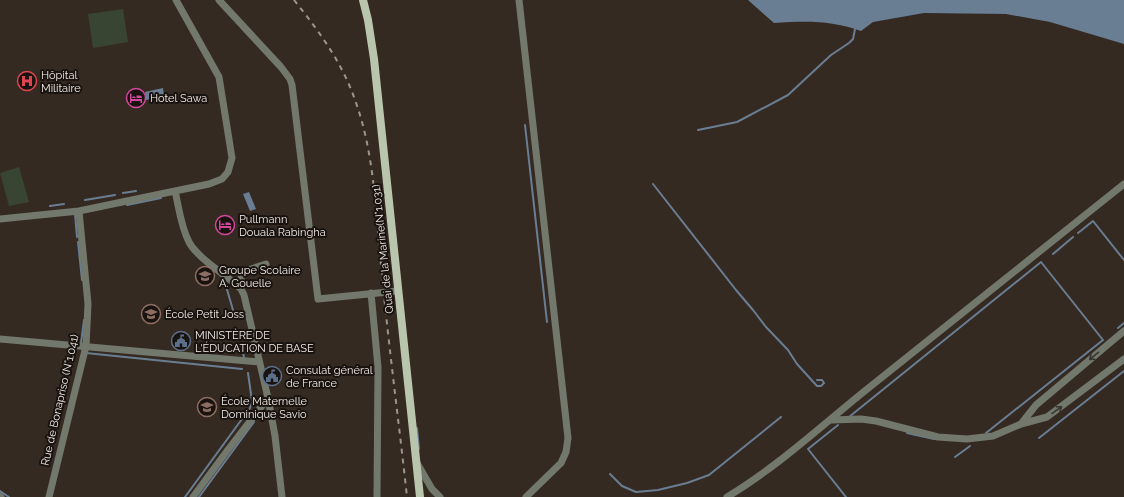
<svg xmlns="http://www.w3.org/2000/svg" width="1124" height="497" viewBox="0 0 1124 497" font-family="Raleway,sans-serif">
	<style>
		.green { fill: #384532 }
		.water { fill: #697d93 }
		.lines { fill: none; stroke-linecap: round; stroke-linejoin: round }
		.stream { stroke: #697d93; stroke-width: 2 }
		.minor { stroke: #73786d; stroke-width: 7 }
		.major { stroke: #bac5ad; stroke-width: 8 }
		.rail { stroke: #9d948d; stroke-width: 2; stroke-dasharray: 5 5; stroke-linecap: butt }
		.oneway { stroke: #383631 }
		.labels { text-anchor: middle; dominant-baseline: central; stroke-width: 4; stroke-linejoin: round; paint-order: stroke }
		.poi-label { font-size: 11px; fill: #f2eae5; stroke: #191310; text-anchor: start }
		.street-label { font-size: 11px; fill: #f2eae5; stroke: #191310 }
	</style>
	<rect width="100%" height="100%" fill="#352a21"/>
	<path class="green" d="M123,9L128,42L93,48L88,14Z
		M19,167L29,202L9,206L0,173Z"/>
	<path class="water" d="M748,0H1124V44L1050,22L1006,14L924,13L873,22L861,31C830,20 806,21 774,23Z
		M163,88L164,96L146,100L145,92Z
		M249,192L256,209L250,211L243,194Z"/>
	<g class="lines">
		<path class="stream" d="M525,125L547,322
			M698,130L737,122L788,95L831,55L849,43L853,39L855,29
			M653,184L736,290L753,310L766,327L788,350L797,364L817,386H821L824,383L822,380H817
			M123,193L136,191
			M85,200L115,195
			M127,205L161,198
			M50,206L64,204
			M75,214L77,237
			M1078,233L1093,221L1124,260
			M78,242L82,280
			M1053,254L1073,237
			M226,286L233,310
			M1118,328L1124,323
			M81,343L84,320
			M86,353L242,369
			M243,358L244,357L243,353
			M849,417L1041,262L1103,340L986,433
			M838,425L808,449L846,497
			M417,428L419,449
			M907,433L934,439
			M1039,438L1124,371
			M955,457L970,446
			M610,474L622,486L636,492L658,490L687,483L709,475L781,417
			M0,491L9,497
			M185,497L250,408L252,401L248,373
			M199,497L254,422"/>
		<path class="minor" d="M219,0L281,67L290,79L292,85L318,299L398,291
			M519,0L568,438L566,452L561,463L526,497
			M175,191C179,208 181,227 189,242C198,259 227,275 241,289L244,295L268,398L275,436L282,497
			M0,219L79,211L175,191L209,184L222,179L228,172L232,158L219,77L176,0
			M241,289V278L245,271L266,264
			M371,293L378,367L377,497
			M0,339L259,362
			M832,420L861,419L876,421L938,437L967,439L993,436L1021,424L1047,417L1124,359
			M1021,424L1036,405L1124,331
			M417,463L432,489L440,497
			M0,496L1,497
			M49,497L86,346L88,304L79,211
			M193,497L227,451L268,398
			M727,497C777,467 820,427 866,390C952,321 1038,253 1124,184"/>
		<path class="major" d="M363,0L368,20L374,59L420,497"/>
		<path class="rail" d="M294,0C318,30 342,62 355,100C375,154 376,218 382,275C389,349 399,423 407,497"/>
	</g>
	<defs><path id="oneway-shaft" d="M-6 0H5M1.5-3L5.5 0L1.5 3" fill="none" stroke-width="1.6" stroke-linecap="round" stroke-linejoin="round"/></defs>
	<g class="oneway">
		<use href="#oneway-shaft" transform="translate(1094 356) rotate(141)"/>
		<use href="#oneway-shaft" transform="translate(1057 410) rotate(-35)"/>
	</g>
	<defs>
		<g id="hospital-ring" transform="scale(1)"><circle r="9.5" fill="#191310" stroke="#e0444e" stroke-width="1.5"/><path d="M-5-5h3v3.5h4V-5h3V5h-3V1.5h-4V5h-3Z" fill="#e0444e"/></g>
		<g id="hotel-ring" transform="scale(1)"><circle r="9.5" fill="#191310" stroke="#d1479c" stroke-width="1.5"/><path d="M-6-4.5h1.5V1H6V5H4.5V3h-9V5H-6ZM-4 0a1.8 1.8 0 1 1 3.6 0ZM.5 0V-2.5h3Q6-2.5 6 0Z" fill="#d1479c"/></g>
		<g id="school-ring" transform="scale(1)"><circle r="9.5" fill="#191310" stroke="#8d6e63" stroke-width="1.5"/><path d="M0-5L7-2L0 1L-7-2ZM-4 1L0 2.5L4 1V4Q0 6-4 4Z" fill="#8d6e63"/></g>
		<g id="civic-ring" transform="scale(1)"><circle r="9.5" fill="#191310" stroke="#5c6f8a" stroke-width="1.5"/><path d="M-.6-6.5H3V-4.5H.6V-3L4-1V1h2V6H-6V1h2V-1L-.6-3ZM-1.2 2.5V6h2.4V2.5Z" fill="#5c6f8a"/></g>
	</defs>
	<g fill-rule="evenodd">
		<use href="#hospital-ring" x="27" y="81"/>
		<use href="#hotel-ring" x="136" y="98"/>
		<use href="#hotel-ring" x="225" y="225"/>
		<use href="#school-ring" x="205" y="276"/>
		<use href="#school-ring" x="151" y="314"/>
		<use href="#civic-ring" x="181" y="341"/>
		<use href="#civic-ring" x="272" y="376"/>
		<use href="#school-ring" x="207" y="407"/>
	</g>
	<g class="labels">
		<g class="poi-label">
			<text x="41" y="75">Hôpital<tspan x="41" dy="13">Militaire</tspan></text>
			<text x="150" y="98">Hotel Sawa</text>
			<text x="239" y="219">Pullmann<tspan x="239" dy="13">Douala Rabingha</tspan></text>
			<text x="219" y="270">Groupe Scolaire<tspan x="219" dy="13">A. Gouelle</tspan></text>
			<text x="165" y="314">École Petit Joss</text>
			<text x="195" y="335">MINISTÈRE DE<tspan x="195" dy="13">L'ÉDUCATION DE BASE</tspan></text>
			<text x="286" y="370">Consulat général<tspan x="286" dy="13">de France</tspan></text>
			<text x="221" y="401">École Maternelle<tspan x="221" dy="13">Dominique Savio</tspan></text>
		</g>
		<g class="street-label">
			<text transform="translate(383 249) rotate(-96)">Quai de la Marine(N°1.031)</text>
			<text transform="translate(60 400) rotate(-77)">Rue de Bonapriso (N°1.041)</text>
		</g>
	</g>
</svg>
